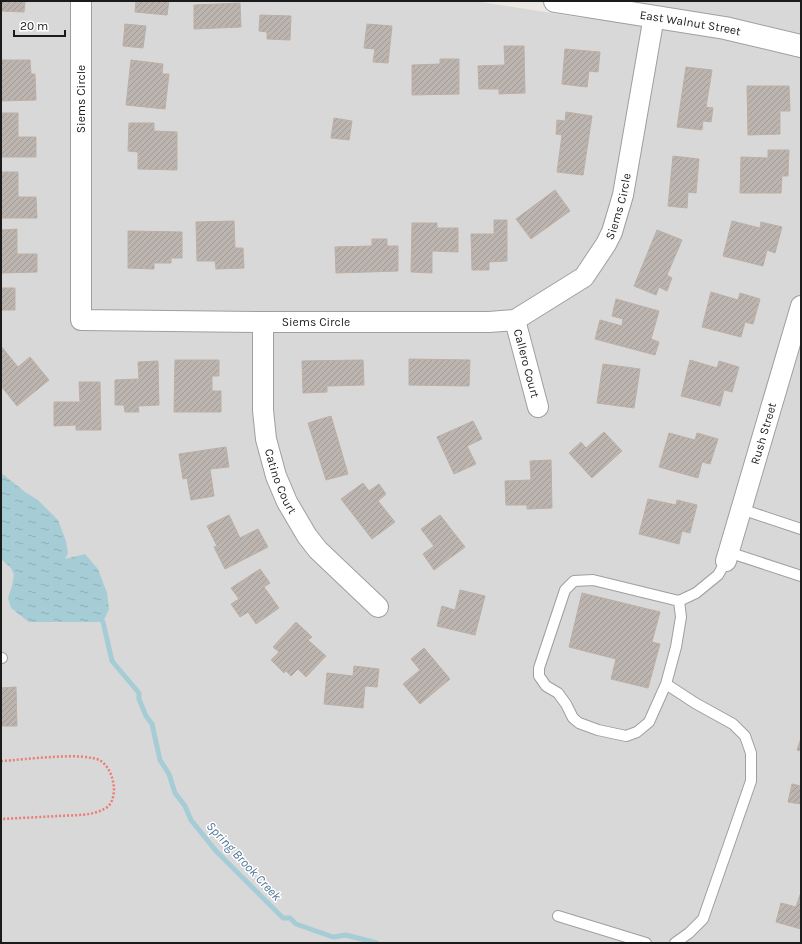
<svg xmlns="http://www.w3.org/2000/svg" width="802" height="944" viewBox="0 0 802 944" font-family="Karla,sans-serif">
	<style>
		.residential { fill: #d9d8d8 }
		.water { fill: url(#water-ripples) }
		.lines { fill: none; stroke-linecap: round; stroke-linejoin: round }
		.stream { stroke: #a6ccd5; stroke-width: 5 }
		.building { fill: url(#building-hatch); stroke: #bcafa6 }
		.service-casing { stroke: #9f9f9f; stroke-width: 12 }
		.minor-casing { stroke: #9f9f9f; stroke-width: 22 }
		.tertiary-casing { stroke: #9f9f9f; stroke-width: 24 }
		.path { stroke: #eb7d74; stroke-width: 2.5; stroke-dasharray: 2 2; stroke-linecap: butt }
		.service { stroke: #fff; stroke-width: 10 }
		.minor { stroke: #fff; stroke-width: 20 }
		.tertiary { stroke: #fff; stroke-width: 22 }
		.labels { text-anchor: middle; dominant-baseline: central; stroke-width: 3; stroke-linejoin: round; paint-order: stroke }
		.street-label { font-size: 12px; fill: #1b1b1b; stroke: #fff }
		.water-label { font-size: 13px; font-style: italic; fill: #507799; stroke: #fff }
	</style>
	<defs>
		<pattern id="water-ripples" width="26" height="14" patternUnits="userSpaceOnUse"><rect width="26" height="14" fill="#a6ccd5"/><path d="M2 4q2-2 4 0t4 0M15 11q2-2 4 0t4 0" fill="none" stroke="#8eafb6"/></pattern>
		<pattern id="building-hatch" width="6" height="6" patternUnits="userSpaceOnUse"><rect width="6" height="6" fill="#bcb4af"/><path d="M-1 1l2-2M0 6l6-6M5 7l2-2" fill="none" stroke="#a19a96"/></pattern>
	</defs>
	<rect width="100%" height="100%" fill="#ece8e2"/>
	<path class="residential" d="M1,1H474L583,18V1H801V943H1Z"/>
	<path class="water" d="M1,474L4,475L25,492L38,500L58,520L66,541L68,553L65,559L85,554L98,569L107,593L109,609L103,622H29L11,608L8,598L12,586L14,575L11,568L1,559Z"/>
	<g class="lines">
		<path class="stream" d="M103,622L112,661L139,693V699L146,716L152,724L160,760L169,774L175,793L185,806L191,820L216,851L283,918H290L296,924L333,937L346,935L377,943"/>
	</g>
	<path class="building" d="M1,1H25L24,12L1,11Z
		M136,1H169L167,15L135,12Z
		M240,3L241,27L194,29V5Z
		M260,15L291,16L290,40L267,39V32L259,31Z
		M125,24L146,26L143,48L123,46Z
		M367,24L392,26L388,63L373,62L375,49L364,48Z
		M504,46H524L525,93L499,94V89H479L478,66L505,65Z
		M565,49L600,52L598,72L589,71L587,87L562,84Z
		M440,59H459V94L412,95V65L440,64Z
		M1,60H30L31,74H35L36,100L1,101Z
		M131,60L163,64L162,74H169L165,109L126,105Z
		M686,67L712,70L706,107L713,108L711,122L703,121L702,130L677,127Z
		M747,86H789L790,111H780V134L748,135Z
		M566,112L592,116L583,175L557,172L562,135L556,134L557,120L565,121Z
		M1,113H18V137H36V157H1Z
		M334,118L352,121L349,140L331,138Z
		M129,123H154V131L177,132V170L138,169V152L128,151Z
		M768,150H789L788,176H782L781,193H740L741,157L768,158Z
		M673,156L699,159L696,193L688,192L687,208L668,206Z
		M1,172H18V197H36L37,218H1Z
		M555,190L570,211L531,239L516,219Z
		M494,220H507V261L489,262V270H472L471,234H494Z
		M234,221L235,248H243L244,268L216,269L215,261H197L196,222Z
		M732,221L760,228L761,222L782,227L775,253L767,250L763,266L723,256Z
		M412,223H437V228H458V252L432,251V273L411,272Z
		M17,229V254H37V272L1,273V230Z
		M657,230L682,240L667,275L672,278L667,291L659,287L656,295L634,286Z
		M128,231L182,232V258H171V263H154V269L128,268Z
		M372,239H387V246H398V271L336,273L335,247L372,246Z
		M1,288H15V310H1Z
		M711,292L738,300L740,293L760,299L753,324L745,322L741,337L702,327Z
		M616,299L659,311L651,339L659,342L655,355L595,339L600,320L622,326L623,319L612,316Z
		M1,346L18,367L30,357L49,380L17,406L1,386Z
		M409,359L470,360L469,386L409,385Z
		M175,360H219V376H212V391H221V412H174Z
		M363,360L364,385L327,386V392L303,393L302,361Z
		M690,360L717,368L719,361L739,367L732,392L724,390L720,406L681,396Z
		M158,361L159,405L138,406L139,412H125L124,405H115V380L139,379L138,362Z
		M603,364L640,369L634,408L597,403Z
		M79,382H100L101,430H76V425L54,426V402H80Z
		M331,416L348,474L326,480L308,423Z
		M473,421L482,439L467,446L476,464L454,474L437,437Z
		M604,432L622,451L592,478L569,453L581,442L586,448Z
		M669,433L695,440L697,433L718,439L710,464L702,462L698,478L659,467Z
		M226,447L229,467L210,469L214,496L191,500L187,478L183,479L179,454Z
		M551,460L552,508L527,509V505H506L505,481L531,480L530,461Z
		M363,483L369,491L379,484L386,494L378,501L395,522L372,539L341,499Z
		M648,499L676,505L677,500L697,505L690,533L682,531L679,544L639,534Z
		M229,515L240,538L258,529L268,547L225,569L214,547L217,546L207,526Z
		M440,515L465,547L434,570L423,554L434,546L421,529Z
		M260,569L270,583L264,587L279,608L256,624L248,612L240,617L231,604L239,599L231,588Z
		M460,590L485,596L475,635L437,626L442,606L455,610Z
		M582,593L660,612L652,642L660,644L648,688L611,679L616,659L569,647Z
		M296,622L312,637L308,640L326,656L306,677L298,669L291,676L286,671L284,673L271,660L279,652L273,647Z
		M424,648L450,679L420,704L403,684L420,670L411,659Z
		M354,666L379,669L377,687L365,686L363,708L324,704L327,673L353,676Z
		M16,687L17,726H1V688Z
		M801,738V751L797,750Z
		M792,784L801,786V804L788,802Z
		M801,892V929L776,922L781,903L796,907Z"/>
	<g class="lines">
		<g class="service-casing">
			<path id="service" d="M741,509L801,529
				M728,552L801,576
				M679,601L681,617L676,647L666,684L649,722L637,732L626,736L598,730L579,723L573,718L566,704L558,693L546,686L539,676V668L565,590L574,581L593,580L679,601L696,593L718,575L726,561
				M1,658H2
				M666,684L695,703L733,724L745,736L751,753V781L703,919L689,933L675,943
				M558,916L646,943"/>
		</g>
		<g class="minor-casing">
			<g id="minor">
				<path id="s1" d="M81,1V320L263,322H489L515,320L584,277L606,244L612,232L623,195L654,16"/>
				<path id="s2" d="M515,320L538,407"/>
				<path id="s3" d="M263,322V410L266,439L276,476L287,502L307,536L318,550L378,607"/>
				<path id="s4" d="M726,561L801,306"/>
			</g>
		</g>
		<g class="tertiary-casing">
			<g id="tertiary">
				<path id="s5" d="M555,1L725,28L801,46"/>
			</g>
		</g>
		<path class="path" d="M1,761C23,760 85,751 101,761C110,768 113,778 114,788C114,796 112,806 104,809C92,816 73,815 59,816C40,817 20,818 1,819"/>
		<use href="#service" class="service"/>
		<use href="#minor" class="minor"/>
		<use href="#tertiary" class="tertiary"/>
	</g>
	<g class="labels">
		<g class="street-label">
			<text stroke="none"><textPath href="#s5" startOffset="137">East Walnut Street</textPath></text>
			<text transform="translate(81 99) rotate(-90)">Siems Circle</text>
			<text stroke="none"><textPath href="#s1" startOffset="914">Siems Circle</textPath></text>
			<text stroke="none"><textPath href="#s1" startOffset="554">Siems Circle</textPath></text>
			<text stroke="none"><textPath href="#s2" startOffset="45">Callero Court</textPath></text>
			<text stroke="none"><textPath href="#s4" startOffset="133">Rush Street</textPath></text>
			<text stroke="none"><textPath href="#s3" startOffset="162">Catino Court</textPath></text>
		</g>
		<g class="water-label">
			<text transform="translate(244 861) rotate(47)">Spring Brook Creek</text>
		</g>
	</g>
	<rect width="802" height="944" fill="none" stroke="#1b1b1b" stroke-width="4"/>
	<path d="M14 30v6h51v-6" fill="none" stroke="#1b1b1b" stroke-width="2"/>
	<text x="20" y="30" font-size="12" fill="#1b1b1b" stroke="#ffffff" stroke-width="3" paint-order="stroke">20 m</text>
</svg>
